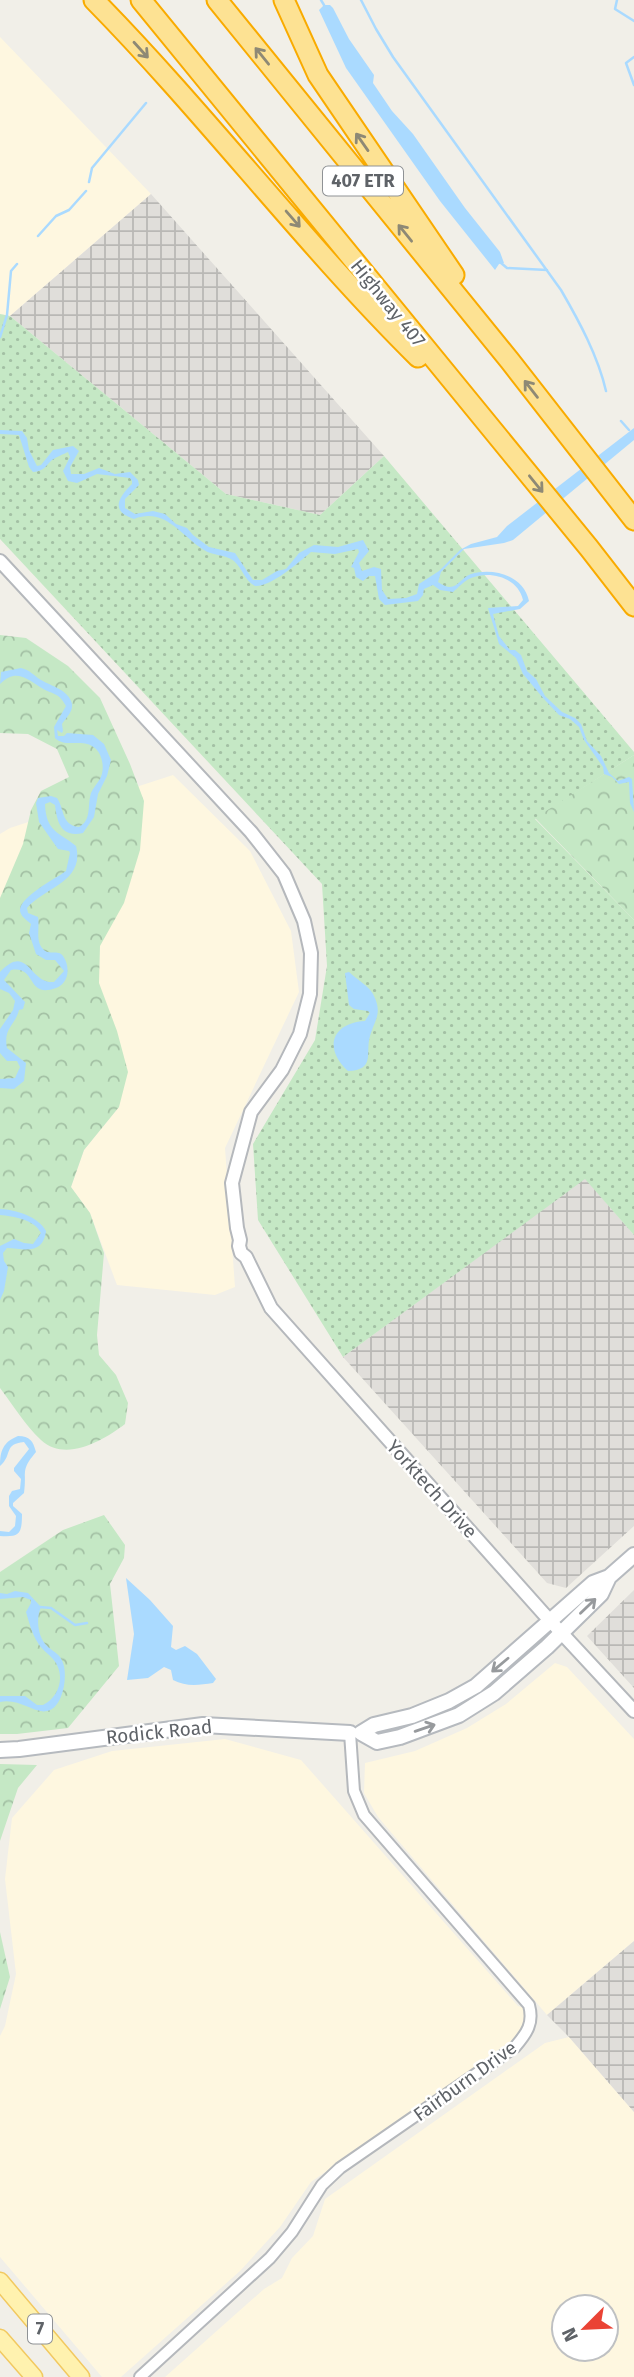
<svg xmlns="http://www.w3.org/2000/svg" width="634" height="2377" viewBox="0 0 634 2377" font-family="'Fira Sans',sans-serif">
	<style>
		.commercial { fill: #fef7e0; fill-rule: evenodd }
		.industrial { fill: url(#industrial-grid) }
		.grass { fill: url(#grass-dots) }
		.forest { fill: url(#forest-crowns) }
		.water { fill: #aadaff }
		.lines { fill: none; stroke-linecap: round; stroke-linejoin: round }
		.stream { stroke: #aadaff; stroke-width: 2.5 }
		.minor-casing { stroke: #b5b8bc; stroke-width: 14 }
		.tertiary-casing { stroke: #b5b8bc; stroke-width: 16 }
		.secondary-casing { stroke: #b6babf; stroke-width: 18 }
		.primary-casing { stroke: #f2c960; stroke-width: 19 }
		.motorway-casing { stroke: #f9ab00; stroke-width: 23 }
		.minor { stroke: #fff; stroke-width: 10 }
		.tertiary { stroke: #fff; stroke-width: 12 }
		.secondary { stroke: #fff; stroke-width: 14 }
		.primary { stroke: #fff2af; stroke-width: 16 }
		.motorway { stroke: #fde293; stroke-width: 19 }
		.oneway { stroke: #8e8975 }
		.oneway2 { stroke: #979a9d }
		.labels { text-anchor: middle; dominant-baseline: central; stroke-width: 5; stroke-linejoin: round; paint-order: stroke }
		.shield { fill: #fff; stroke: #8f9295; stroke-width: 2 }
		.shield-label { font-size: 18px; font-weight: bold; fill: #5f6368 }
		.street-label { font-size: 19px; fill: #5f6368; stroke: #fff }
	</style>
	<defs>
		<pattern id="industrial-grid" width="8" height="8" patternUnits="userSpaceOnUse" patternTransform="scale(1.75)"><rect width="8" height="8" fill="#e0deda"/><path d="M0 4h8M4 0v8" fill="none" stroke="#b9b8b5"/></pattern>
		<pattern id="grass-dots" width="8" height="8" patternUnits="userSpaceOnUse" patternTransform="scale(1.75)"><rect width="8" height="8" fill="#c5e8c5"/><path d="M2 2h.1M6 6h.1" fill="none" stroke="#a3c0a4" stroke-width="1.8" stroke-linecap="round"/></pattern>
		<pattern id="forest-crowns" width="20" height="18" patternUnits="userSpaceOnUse" patternTransform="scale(1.75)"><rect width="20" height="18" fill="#c5e8c5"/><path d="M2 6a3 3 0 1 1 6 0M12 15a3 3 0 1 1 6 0" fill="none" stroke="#a3c0a4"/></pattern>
	</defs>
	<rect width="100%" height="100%" fill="#f1efe8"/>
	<path class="commercial" d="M0,37L151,194L10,316L0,314Z
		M173,775L250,851L291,931L299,992L225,1148L235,1287L215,1295L117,1285L90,1213L71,1187L84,1150L119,1107L0,1067V834L10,828Z
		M555,1663L567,1667L634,1739V1941L547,2015L378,1817L364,1793L365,1763L415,1751L467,1728L506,1704Z
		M225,1739L301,1760L518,2006L524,2008V2023L518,2035L513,2041L311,2182L280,2227L240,2271L121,2377H102L0,2257V2036L5,2026L16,1974L5,1879L12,1818L54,1770L112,1751Z
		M569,2037L634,2112V2377H165L264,2289L282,2278L292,2258L313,2236L325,2199L545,2043ZM564,2307H606V2349H564Z"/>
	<path class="industrial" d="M151,194L384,456L320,515L226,494L10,316Z
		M585,1178L634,1235V1526L566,1588L547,1583L343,1357Z
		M634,1590V1688L587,1636Z
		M634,1941V2112L569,2037L547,2015Z"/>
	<path class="grass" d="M0,314L10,316L226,494L320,515L384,456L634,752V755L535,819L634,920V1235L585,1179L343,1357L258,1220L253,1144L315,1040L327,966L322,884L0,539Z"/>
	<path class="forest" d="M0,635L26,638L68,666L100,698L130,764L144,801L140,850L124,903L100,946L99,983L117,1031L128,1072L119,1107L84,1150L71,1187L90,1213L104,1253L97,1335L99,1355L116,1375L128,1403L125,1424C104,1440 66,1463 41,1440C25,1425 13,1405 0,1388V898L23,844L31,810L41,791L69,777L57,749L28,734L0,733Z
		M634,755V920L535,818Z
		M104,1515L125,1545L124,1558L110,1584L119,1666L68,1728L17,1734H0V1572L63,1530Z
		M0,1764L37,1765L18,1788L0,1841Z
		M0,1932L10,1977L0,2009Z"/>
	<path class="water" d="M324,5H330L333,8L349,39L374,75L373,83L392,111L413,134L465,208L500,252L504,263L499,264L495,270L440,201L346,68L319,10Z
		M634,428V440L513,540L504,543L464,549L441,572L438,582C456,595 458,579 471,574C494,567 524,576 529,601L520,609L493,614L499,636L510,650H515L521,655L527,671L536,679L545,696L562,712L575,718L581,724L587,741L601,756L609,773L618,781L629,777L632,779L634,812L630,803L629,782L619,784L612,777L604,774L603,767L584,740L579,727L570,719L559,715L543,698L523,674L516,658L499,644L488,608L518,606L523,600C518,578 491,570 471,578C465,580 458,588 453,592L440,590L433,585L424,589L423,595L418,601L385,605L379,599L375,576H369L363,581L356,577L354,568L351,567L359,552L358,549L335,554L311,552C298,563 271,587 255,586C244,580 243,569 234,561C225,554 213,556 204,550C180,535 165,507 134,519C110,511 118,498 132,484V481L130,478L97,474L77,483L68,481L63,471L70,457L68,452C64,454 56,457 52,460C45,466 45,471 33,472L29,467L19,435L0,434V430L22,431L27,438L29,450L37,466L41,465L53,450L73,446L79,451L70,467L71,474H84L99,468L115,474L130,472L138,480L139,485L125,499V508L135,514L153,511L165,514L176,524L187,528L193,535L209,547L235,553L253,580H262L277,571L286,569L299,553L314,545L338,547L363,540L369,551L359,563L362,571L374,567L381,569L382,590L388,599L406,598L417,594L419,584L439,571L460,550L471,544L497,537L507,526Z
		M21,668C30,670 33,675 41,680C51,686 69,690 72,704C73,712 66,718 62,724L63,731L62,733L57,730L58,736H64L67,733L93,735L104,744L111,760L107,776L98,794L94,817L83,833C61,838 57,822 55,805L50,802L45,804C46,832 59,832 76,846C85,882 45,887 27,908L28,913L38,917C40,927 35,941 43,949C49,956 58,949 63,956C70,966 70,982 56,988C26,999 37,965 11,970L4,980L25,1002L23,1009L19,1010C15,1026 3,1028 7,1048L26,1063L24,1081L14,1089L0,1088V1079L15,1078L20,1067L17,1061H7L0,1053V1029L13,1010L15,1001L9,993L0,989V972C28,942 29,984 54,982L64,971L55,960H46L36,954L29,933L31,924C27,920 21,917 20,911C19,897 55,879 66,871L70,853L69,851L58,849L39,822L36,803L38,798L51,796L57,798C65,810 61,825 79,827C92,820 87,806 91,793C93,788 97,784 100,779C105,770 103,755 95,748C82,737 67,749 55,738L54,727L66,706C58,691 52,695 40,687C25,677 15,669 0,684L1,672Z
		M349,972C357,980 368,985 373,994C383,1013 375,1019 370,1036C365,1053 376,1070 348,1071C323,1048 332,1023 365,1021L370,1013L368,1011L354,1009L349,1005L345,973Z
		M0,1209C16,1210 38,1216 46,1231C43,1255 25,1249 7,1248L3,1253L4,1261L8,1267L4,1291L0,1300V1246L14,1239L24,1243L33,1244L41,1233C35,1220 13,1216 0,1215Z
		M18,1436C30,1436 33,1441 36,1452C20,1471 27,1471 24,1493L13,1503V1506L22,1514C22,1535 19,1537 0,1536V1531L9,1532L15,1526L16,1516L9,1506V1496L12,1491L20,1489L21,1479L14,1471V1468L29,1449L24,1442C3,1444 13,1455 0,1466C0,1451 3,1442 18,1436Z
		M126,1578L150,1600L173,1626L171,1647L176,1650L185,1646L197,1654L216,1679L213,1683C199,1685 186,1687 173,1680L171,1670L164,1667L148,1678L127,1680L134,1634Z
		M15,1591L28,1593L41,1607C36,1618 37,1637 48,1647C55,1653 60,1654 63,1663C68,1676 63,1708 47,1711C34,1714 20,1698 0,1702V1696H25L37,1705H43C60,1697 66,1674 53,1659C48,1653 42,1650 38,1643C32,1634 29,1622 26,1612L31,1603V1600L23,1597L0,1599V1593L7,1594Z"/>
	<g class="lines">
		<path class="stream" d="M321,0L324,5
			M361,0L376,29L393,57L561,290C579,321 598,356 606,391
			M617,0L615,9L634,21
			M634,57L626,63L634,85
			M89,182L92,168L146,103
			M38,236L56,216L69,210L86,191
			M501,263L507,268L547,270
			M0,337L7,315L11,271L17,264
			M621,421L629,430
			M40,1607L51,1608L75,1625L87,1623"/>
		<g class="minor-casing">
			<path id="minor" d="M140,2377L270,2258L292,2232L322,2185L340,2168L515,2047C527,2033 534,2023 529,2005L364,1815L354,1791L350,1733"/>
		</g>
		<g class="tertiary-casing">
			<path id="tertiary" d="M0,561L251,832L284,874L304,921L311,953L310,994L300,1034L282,1070L251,1112L232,1183L237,1228L240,1240L239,1246L241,1253L246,1257L271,1308L543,1613L634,1711"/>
		</g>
		<g class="secondary-casing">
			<path id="secondary" d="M609,1577L601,1594L547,1647L494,1693L459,1715L400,1737L377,1742L361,1733L374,1725L412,1716L449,1701L476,1686L593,1583L609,1577L634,1555
				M0,1750L19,1749L203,1725L350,1733"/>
		</g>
		<g class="primary-casing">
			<path id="primary" d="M0,2281L81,2377
				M0,2338L34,2377"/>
		</g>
		<g class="motorway-casing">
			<path id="motorway" d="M94,0C207,115 304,244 418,357
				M141,0L589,548L634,606
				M217,0L510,361L634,520
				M284,0L318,75L454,275"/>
		</g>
		<use href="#minor" class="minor"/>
		<use href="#tertiary" class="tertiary"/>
		<use href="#secondary" class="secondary"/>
		<use href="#primary" class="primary"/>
		<use href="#motorway" class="motorway"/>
	</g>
	<defs><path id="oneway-shaft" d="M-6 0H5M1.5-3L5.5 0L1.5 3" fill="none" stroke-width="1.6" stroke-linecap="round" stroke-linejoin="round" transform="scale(1.75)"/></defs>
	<g class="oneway">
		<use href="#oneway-shaft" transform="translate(141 50) rotate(48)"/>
		<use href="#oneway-shaft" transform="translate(262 56) rotate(-129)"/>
		<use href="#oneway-shaft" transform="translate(362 142) rotate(-125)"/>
		<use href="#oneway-shaft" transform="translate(293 219) rotate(49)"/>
		<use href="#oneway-shaft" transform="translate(405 233) rotate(-129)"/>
		<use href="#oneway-shaft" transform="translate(531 389) rotate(-128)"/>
		<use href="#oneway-shaft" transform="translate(536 484) rotate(51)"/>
	</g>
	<g class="oneway2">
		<use href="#oneway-shaft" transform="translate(588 1606) rotate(-44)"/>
		<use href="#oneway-shaft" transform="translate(500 1665) rotate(140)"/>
		<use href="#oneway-shaft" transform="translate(425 1728) rotate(-19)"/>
	</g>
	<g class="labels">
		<g class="shield">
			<rect x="323" y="166.5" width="80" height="29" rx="5"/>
			<rect x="28" y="2314.5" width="24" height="29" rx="5"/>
		</g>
		<g class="shield-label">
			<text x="363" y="181">407 ETR</text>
			<text x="40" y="2329">7</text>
		</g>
		<g class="street-label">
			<text transform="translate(388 303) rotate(51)">Highway 407</text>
			<text transform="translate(432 1489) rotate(48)">Yorktech Drive</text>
			<text transform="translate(159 1732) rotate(-6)">Rodick Road</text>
			<text transform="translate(465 2081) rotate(-36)">Fairburn Drive</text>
		</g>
	</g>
	<g transform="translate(585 2328) rotate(246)"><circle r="33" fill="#ffffff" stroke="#bfc1c3" stroke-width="2"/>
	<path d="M0-5L12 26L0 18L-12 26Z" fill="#ea4335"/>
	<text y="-10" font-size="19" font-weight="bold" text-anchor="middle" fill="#5f6368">N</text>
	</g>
</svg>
